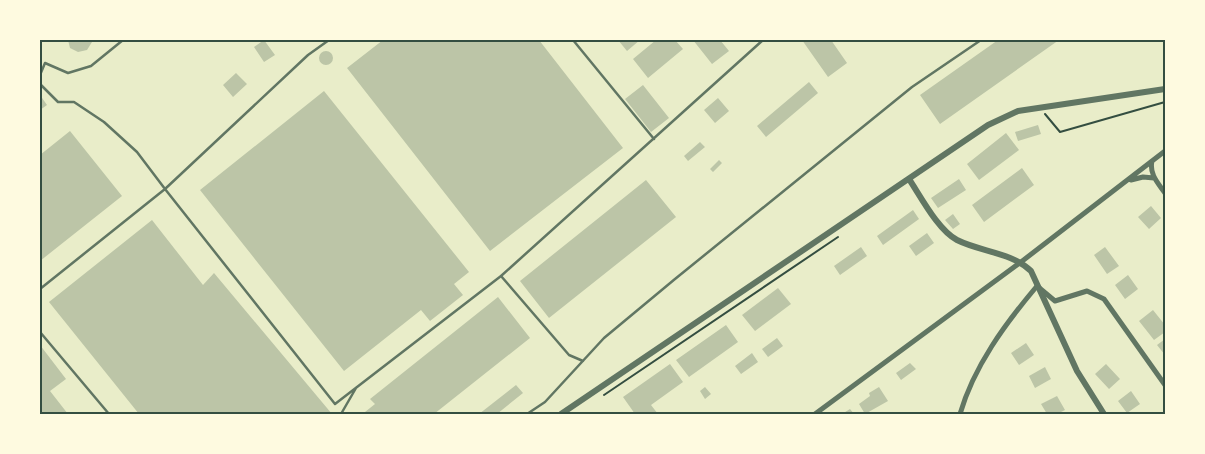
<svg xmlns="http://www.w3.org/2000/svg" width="1205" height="454" viewBox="0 0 1205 454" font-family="'Noto Sans',sans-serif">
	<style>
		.building { fill: #bcc5a7 }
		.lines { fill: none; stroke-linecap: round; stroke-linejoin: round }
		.path { stroke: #344e41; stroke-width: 2 }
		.service { stroke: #617663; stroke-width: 2.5 }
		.minor { stroke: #617663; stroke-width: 5 }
		.tertiary { stroke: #617663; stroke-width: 6 }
		.neatline { fill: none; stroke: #344e41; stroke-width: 2 }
	</style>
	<rect width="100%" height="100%" fill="#e9edc9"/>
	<path class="building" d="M68,40H91L92,42L87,50L78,52L70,48Z
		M264,40L275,55L264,62L254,47Z
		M383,40H539L623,148L490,251L347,68Z
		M618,40H640L627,51Z
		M656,40H675L683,49L648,78L633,59Z
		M693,40H720L729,51L712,64Z
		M802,40H831L847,63L828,77Z
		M998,40H1059L940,124L920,95Z
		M319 58a7 7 0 1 1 14 0a7 7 0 1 1-14 0Z
		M236,73L247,84L233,97L223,85Z
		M809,82L818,93L766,137L757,126Z
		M643,85L669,118L651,132L625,99Z
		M324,91L469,272L454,284L463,295L430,321L421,310L344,371L200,190Z
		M40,95L47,105L40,110Z
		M718,98L729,111L715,123L704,110Z
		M1038,125L1041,134L1018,141L1015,132Z
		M70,131L122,196L40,261V155Z
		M1006,133L1019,150L979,180L967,164Z
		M700,142L705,147L688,161L684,156Z
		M719,160L722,163L713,172L710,169Z
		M1022,168L1034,185L984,222L972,205Z
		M959,179L966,190L938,208L931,198Z
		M646,180L676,217L549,318L520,281Z
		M1151,206L1161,218L1149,229L1138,217Z
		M913,210L919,219L883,245L877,236Z
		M953,214L960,224L953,229L945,220Z
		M152,220L203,285L214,273L332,414H139L49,302Z
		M927,233L934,243L916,256L909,246Z
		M861,247L867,256L840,275L834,266Z
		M1105,247L1119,266L1107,274L1094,255Z
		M1128,275L1138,289L1125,299L1115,285Z
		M778,288L791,304L755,331L742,315Z
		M498,297L530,338L434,414H367L365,412L375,404L370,399Z
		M1153,310L1165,325V332L1154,340L1139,321Z
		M726,325L738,342L689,377L676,360Z
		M777,338L783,346L768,357L762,349Z
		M1165,339V355L1157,345Z
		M1026,343L1034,355L1019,365L1011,353Z
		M40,345L66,379L50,391L68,414H40Z
		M752,353L758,362L741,374L735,366Z
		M910,363L916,369L901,380L896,373Z
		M670,364L683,382L651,405L658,414H635L623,397Z
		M1106,364L1120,379L1109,389L1095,374Z
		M1045,367L1051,379L1035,388L1029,376Z
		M516,385L523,393L497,414H479Z
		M705,387L711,394L705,399L700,391Z
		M879,387L888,401L865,414L859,404L870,396L869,393Z
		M1131,391L1140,404L1127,413L1118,401Z
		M1057,396L1065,410L1057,414H1047L1041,404Z
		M850,409L854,414H842Z"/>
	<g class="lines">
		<path class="path" d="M1045,114L1060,132L1165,102
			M604,395L838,237"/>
		<path class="service" d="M573,40L654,139
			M40,75L45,63L68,73L91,66L123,40
			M40,84L58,102H74L104,122L137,152L165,189L308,55L329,40
			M501,276L763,40
			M40,289L165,189L335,404L501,276L569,355L583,361
			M40,332L109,414
			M341,414L356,388
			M527,414L545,402L604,338L675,279L912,87L981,40"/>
		<path class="minor" d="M1152,161C1149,174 1158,183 1165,193
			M1131,180L1143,177L1154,178
			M815,414L1021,262L1165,151
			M960,414C974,366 1005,324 1037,286L1055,301L1087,291L1104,299L1165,385"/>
		<path class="tertiary" d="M909,179C921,197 938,230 957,240C981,252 1011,252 1031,271L1077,371L1104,414
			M561,414L988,125L1018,111L1165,89"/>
	</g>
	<rect width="1205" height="454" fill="none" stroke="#fefae0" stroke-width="82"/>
	<rect x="41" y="41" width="1123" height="372" class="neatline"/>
</svg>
